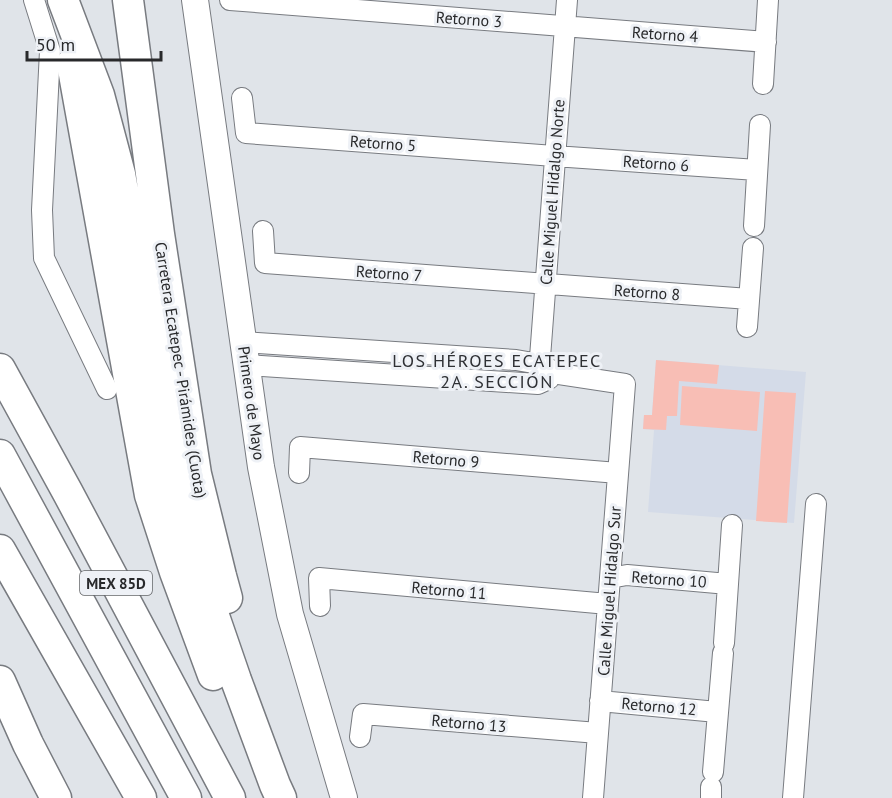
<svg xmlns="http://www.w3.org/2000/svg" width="892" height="798" viewBox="0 0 892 798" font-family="'PT Sans',sans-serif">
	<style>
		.built { fill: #d4dbe8 }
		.building { fill: #f8beb5 }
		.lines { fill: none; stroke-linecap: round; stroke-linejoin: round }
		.minor-casing { stroke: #787b80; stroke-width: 22 }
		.major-casing { stroke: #787b80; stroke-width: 28 }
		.highway-casing { stroke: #787b80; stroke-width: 33 }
		.minor { stroke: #fff; stroke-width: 20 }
		.major { stroke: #fff; stroke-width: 26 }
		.highway { stroke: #fff; stroke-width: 30 }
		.labels { text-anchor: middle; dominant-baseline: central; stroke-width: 6; stroke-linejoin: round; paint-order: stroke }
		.shield { fill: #eef1f6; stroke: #636568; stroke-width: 1.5 }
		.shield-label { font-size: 15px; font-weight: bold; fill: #28292b }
		.street-label { font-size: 16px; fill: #28292b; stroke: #eef1f6 }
		.neighbourhood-label { font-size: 18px; letter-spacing: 1.5px; fill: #2e3034; stroke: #eef1f6 }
	</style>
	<rect width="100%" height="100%" fill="#e0e4e9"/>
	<path class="built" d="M656,360L806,372L794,523L648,512L654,430L643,429L644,415H652Z"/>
	<path class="building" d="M656,360L719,365L717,384L679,381L677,416H667L666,430L643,429L644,415H652Z
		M682,386L760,392L757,431L680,425Z
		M765,391L796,393L787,523L756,521Z"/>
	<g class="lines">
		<g class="minor-casing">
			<path id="minor" d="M34,0L50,51L42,210L44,258L107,389
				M230,0L766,42
				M763,84L768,0
				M242,98L246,133L554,156L757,170
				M754,226L760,125
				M263,231L265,263L749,299
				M747,327L753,248
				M243,342L516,360L539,364L559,374L625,384L593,798
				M247,365L538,384L549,379
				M538,384L567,0
				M299,473L300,447L618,473
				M610,578L627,575L728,584
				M320,606L319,578L608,604
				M724,643L732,525
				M600,701L717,712
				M360,737L363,714L598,733
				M713,772L723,653
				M711,798V787
				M793,798L816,504"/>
		</g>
		<g class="major-casing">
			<path id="major" d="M195,0L261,467L290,614L344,798"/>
		</g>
		<g class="highway-casing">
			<path id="highway" d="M63,0L99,95L120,174L155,368L171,477L194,558L236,680L275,785L281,798
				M128,0L159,234L196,474L221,576L227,598
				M72,63L150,495L175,572L213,675
				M0,369L68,493L230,798
				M0,455L186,798
				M0,550L141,798
				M0,681L28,744L56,798"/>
		</g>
		<use href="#minor" class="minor"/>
		<use href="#major" class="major"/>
		<use href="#highway" class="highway"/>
	</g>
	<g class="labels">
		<rect class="shield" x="80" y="571" width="72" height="24" rx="4.5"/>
		<g class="shield-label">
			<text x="116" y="583">MEX 85D</text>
		</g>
		<g class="street-label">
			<text transform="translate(469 19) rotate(4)">Retorno 3</text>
			<text transform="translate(665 34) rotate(4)">Retorno 4</text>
			<text transform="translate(383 143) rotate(4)">Retorno 5</text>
			<text transform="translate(656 163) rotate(4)">Retorno 6</text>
			<text transform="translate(552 192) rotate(-86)">Calle Miguel Hidalgo Norte</text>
			<text transform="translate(389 273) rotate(4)">Retorno 7</text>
			<text transform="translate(647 292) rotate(4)">Retorno 8</text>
			<text transform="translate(181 370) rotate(81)">Carretera Ecatepec - Pirámides (Cuota)</text>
			<text transform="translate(252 403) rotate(82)">Primero de Mayo</text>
			<text transform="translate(446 459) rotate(5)">Retorno 9</text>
			<text transform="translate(669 579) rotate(4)">Retorno 10</text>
			<text transform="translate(449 590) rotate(5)">Retorno 11</text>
			<text transform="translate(609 591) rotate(-86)">Calle Miguel Hidalgo Sur</text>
			<text transform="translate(659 706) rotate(5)">Retorno 12</text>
			<text transform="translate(469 723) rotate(5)">Retorno 13</text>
		</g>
		<g class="neighbourhood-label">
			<text x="497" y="360">LOS HÉROES ECATEPEC<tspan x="497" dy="21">2A. SECCIÓN</tspan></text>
		</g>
	</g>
	<path d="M27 51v9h134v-9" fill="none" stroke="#28292b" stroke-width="3"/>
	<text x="36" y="51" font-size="18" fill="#28292b" stroke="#eef1f6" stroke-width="4.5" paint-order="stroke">50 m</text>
</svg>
